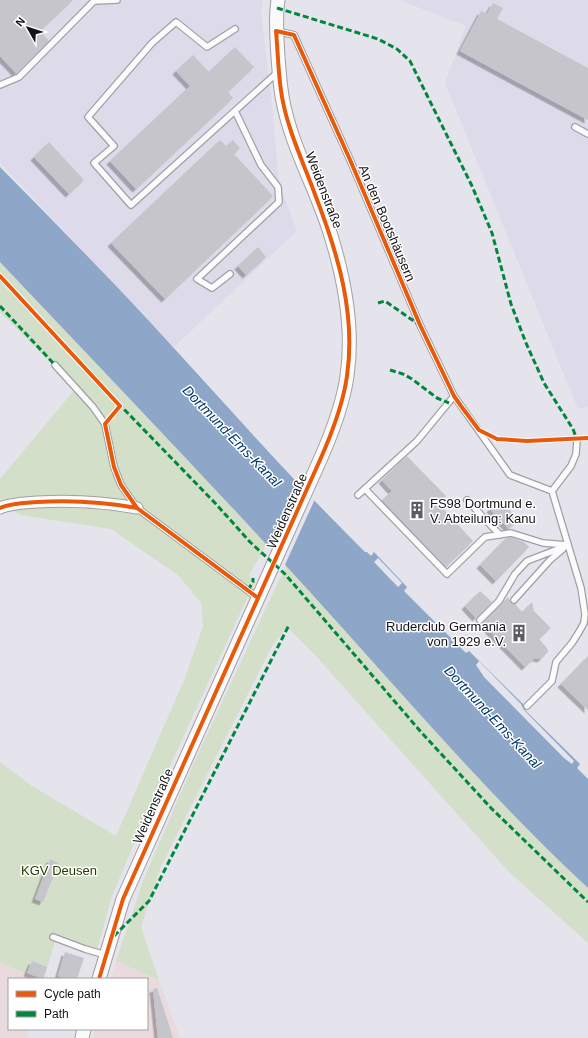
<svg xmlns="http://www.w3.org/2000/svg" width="588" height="1038" viewBox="0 0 588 1038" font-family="Helvetica,sans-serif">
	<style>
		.commercial { fill: #e9dade }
		.built { fill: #dddaea }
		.green { fill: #d3dfc8 }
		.water { fill: #8ea6c7 }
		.pier { fill: #e5e4ec }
		.building { fill: #c6c5cb; filter: url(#shadow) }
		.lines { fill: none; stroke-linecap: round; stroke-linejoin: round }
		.service-casing { stroke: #a1a0a6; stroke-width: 8 }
		.minor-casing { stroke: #a1a0a6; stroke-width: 13 }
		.tertiary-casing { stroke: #a1a0a6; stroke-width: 15 }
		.service { stroke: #fbfbfc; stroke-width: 5.5 }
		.minor { stroke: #fbfbfc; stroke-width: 11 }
		.tertiary { stroke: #fbfbfc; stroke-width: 13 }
		.quiet { stroke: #00873e; stroke-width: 3; stroke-dasharray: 6 3; stroke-linecap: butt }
		.cycleway-casing { stroke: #fff; stroke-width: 6 }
		.cycleway { stroke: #e8590c; stroke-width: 4 }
		.labels { text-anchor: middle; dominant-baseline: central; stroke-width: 3; stroke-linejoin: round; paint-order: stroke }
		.street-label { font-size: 13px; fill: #141318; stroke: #fff }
		.poi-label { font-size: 13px; fill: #141318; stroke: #fff; text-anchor: start }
		.park-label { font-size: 13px; fill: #283c00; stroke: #fff }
		.water-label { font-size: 14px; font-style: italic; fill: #00376d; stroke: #fff }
	</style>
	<defs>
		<filter id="shadow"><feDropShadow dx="-3.5" dy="3.5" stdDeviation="0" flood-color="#0004"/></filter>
	</defs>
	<rect width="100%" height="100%" fill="#e5e4ec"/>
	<path class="commercial" d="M116,961L159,980L180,1038H92L95,1029H147V979H111Z
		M0,963L40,979H9V1029H30L27,1038H0Z"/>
	<path class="built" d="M0,0H263L261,13L272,103L279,183L297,231L174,347L0,163Z
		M399,0H588V407L578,409L445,83L466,26Z"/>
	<path class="green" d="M0,262L267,544L249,575L254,583L133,846L112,896L95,957L55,941L44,979H40L0,963V762L32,786L116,836L185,678L203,626L201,603L179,576L111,529L20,515L0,502V479L76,388L0,312Z
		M286,565C385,674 480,787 588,888V943L508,871L315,655L287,627L272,646L161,866L141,927L159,980L116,961L143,881L192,767Z"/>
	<path class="water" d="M0,167C50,218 101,269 150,322C221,399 290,478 365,552H367L371,556L374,552L407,587L404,591L466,653L469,651L523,704L525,710L580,764L577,768L588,779V888C489,796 401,692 310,592C209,481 104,372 0,262Z"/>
	<path class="pier" d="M298,481L315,499L284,567L268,549Z
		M378,558L402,583L398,587L374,562Z
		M479,661L521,704L524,710L574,761L572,764L564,758L484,677L476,665Z"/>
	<path class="building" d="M0,0H73L40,31L49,41L16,73L0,56Z
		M493,3L503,8L497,19L588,68V120L460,51L481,11L487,14Z
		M235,47L254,67L228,92L233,98L136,189L110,161L190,86L176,71L193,55L209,72Z
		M220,140L226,146L233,140L240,148L234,154L273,196L165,299L111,243Z
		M49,142L84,180L69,194L34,157Z
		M258,247L266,257L246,275L238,266Z
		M407,456L446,496L439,504L473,541L446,567L382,500L392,491L382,480Z
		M500,500L519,520L508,528L490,509Z
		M511,537L524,542L529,547L496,581L480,565L506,538Z
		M480,591L492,602L476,618L465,606Z
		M508,597L511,603L515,604L522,612L532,602L534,611L551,628L539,639L547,648L548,652L541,659L535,658L525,667L482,623Z
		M588,656V710L561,684Z
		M50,859L59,863L43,902L35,899Z
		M65,952L84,958L77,979H68L58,976Z
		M32,961L47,967L43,979L27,973Z
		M157,988L169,1025L173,1038H158L153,989Z"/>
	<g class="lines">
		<g class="service-casing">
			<path id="service" d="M235,29L207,47L176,22L152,43L88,117L114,146L94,163L131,205L279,71
				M276,31L294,35L351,162L420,325L454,396L510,475L552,491L581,588L585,614L584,623L579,632L572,643L556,662L552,681L527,706
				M0,85L19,77L94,1L117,0
				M575,127L588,134
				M230,274L212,288L197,279L279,202L278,187L261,165L235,111
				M55,365L93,407L105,424L114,467L121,485L137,508L258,598
				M365,489L447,574L485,537L511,533L543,543L568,545
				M552,491L571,466L576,454L577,440
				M358,495L417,441L454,396
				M467,500L500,535
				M514,600L550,560L563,549
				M480,620L499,601L515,574L527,561L566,546
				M53,937L85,949L106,955"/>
		</g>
		<g class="minor-casing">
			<path id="minor" d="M0,508C11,503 25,503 37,502C71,500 104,502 137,508"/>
		</g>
		<g class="tertiary-casing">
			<path id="tertiary" d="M99,979L123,899L320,460C332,433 343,405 347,376C354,329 345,281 331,236C317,189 290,145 282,96C280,84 279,70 278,57C277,38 275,19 278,0
				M82,1038L84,1029"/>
		</g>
		<use href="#service" class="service"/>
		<use href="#minor" class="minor"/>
		<use href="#tertiary" class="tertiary"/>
		<path class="quiet" d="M277,8L378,39L397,49L410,61L472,186L492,233L511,304L526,343L544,383L573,429L577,440
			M378,303L385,301L418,324
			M0,306L55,365
			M390,370L403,374L412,379L437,398L449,403
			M118,403L216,504L250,542L285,574L421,732L491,808L588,902
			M248,590L253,582V578
			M114,936L149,901L289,625"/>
		<g class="cycleway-casing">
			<path id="cycleway" d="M0,276L120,406L105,424L114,467L121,485L137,508L258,598
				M0,508C11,503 25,503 37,502C71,500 104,502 137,508
				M99,979L123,899L320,460C332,433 343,405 347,376C356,314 338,254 316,197C304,164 288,131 282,97C278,75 278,52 276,31L294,35L351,162L420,325L454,396L461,406L479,430L497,439L527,441L588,438"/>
		</g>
		<use href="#cycleway" class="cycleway"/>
	</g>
	<defs>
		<g id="building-bare" transform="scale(1.38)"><path d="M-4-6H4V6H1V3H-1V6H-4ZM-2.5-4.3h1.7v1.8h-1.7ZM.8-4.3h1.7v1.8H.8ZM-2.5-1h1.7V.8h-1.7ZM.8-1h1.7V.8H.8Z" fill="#5d5c62" stroke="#fff" stroke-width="2.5" paint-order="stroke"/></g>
	</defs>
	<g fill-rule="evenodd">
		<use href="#building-bare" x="417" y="510"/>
		<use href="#building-bare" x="519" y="633"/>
	</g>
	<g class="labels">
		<g class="street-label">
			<text transform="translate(324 190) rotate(69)">Weidenstraße</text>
			<text transform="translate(387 223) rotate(67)">An den Bootshäusern</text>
			<text transform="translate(287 511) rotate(-66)">Weidenstraße</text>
			<text transform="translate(153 806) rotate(-66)">Weidenstraße</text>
		</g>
		<g class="poi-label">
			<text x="430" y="503">FS98 Dortmund e.<tspan x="430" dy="15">V. Abteilung: Kanu</tspan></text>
			<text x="506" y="626" text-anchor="end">Ruderclub Germania<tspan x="506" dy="15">von 1929 e.V.</tspan></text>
		</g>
		<g class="park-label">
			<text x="59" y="870">KGV Deusen</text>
		</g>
		<g class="water-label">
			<text transform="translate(232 436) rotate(46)">Dortmund-Ems-Kanal</text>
			<text transform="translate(493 717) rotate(47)">Dortmund-Ems-Kanal</text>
		</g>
	</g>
	<rect x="8" y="978" width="140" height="52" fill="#ffffff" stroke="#a1a1a3"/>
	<rect x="16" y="991" width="20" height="6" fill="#e8590c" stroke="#a1a1a3"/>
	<text x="44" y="998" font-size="12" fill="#141318">Cycle path</text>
	<rect x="16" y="1011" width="20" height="6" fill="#00873e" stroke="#a1a1a3"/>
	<text x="44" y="1018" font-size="12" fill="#141318">Path</text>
	<g transform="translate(28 28) rotate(309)" stroke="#ffffff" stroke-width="3" paint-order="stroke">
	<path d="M0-3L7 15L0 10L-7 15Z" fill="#141318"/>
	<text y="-6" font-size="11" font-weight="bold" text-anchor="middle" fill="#141318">N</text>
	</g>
</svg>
